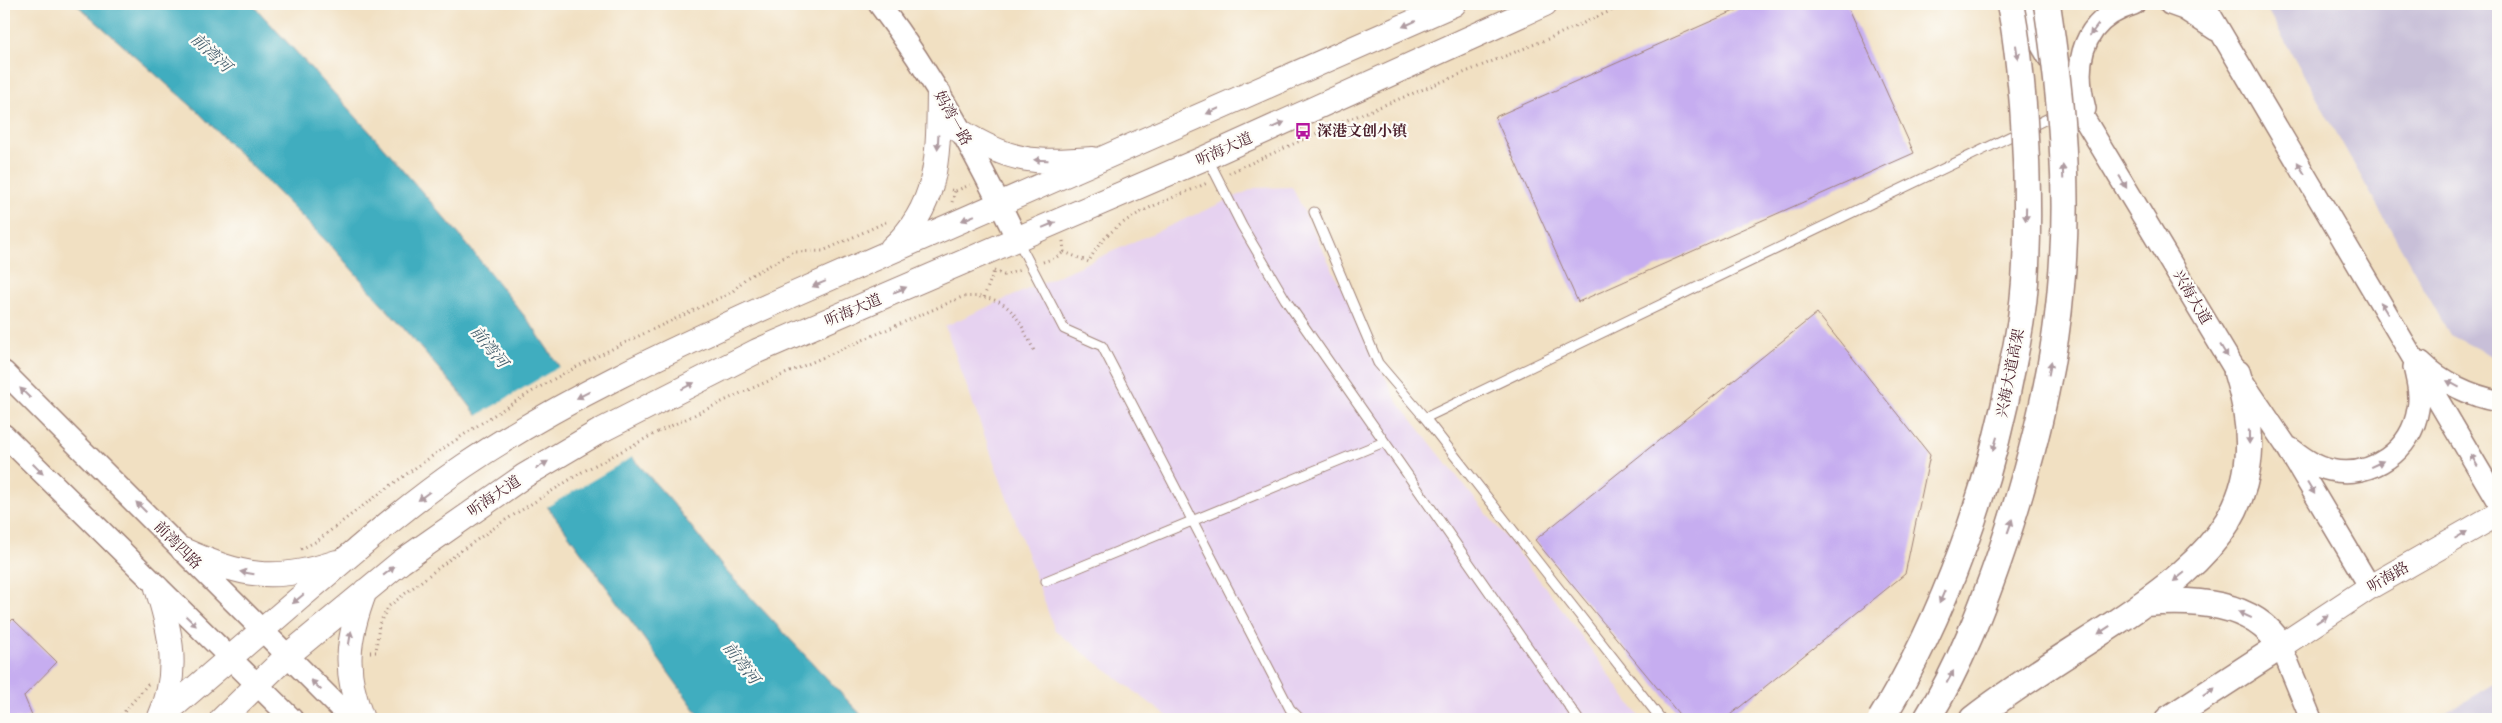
<svg xmlns="http://www.w3.org/2000/svg" width="2502" height="723" viewBox="0 0 2502 723" font-family="Alegreya,'Noto Serif SC',serif">
	<style>
		.built { fill: #e6d2f0 }
		.industrial { fill: #c8bfd8 }
		.water { fill: #41adbf; stroke: #466675 }
		.pier { fill: #f1e0c2 }
		.building { fill: #c6adf0 }
		.lines { fill: none; stroke-linecap: round; stroke-linejoin: round }
		.service-casing { stroke: #9e8076; stroke-width: 11 }
		.tertiary-casing { stroke: #9e8076; stroke-width: 24 }
		.secondary-casing { stroke: #9e8076; stroke-width: 26 }
		.primary-casing { stroke: #9e8076; stroke-width: 29 }
		.path { stroke: #9e8076; stroke-width: 3; stroke-dasharray: 1 4; stroke-linecap: butt }
		.service { stroke: #fff; stroke-width: 9 }
		.tertiary { stroke: #fff; stroke-width: 21 }
		.secondary { stroke: #fff; stroke-width: 24 }
		.primary { stroke: #fff; stroke-width: 26 }
		.primary-bridge-casing { stroke: #9e8076; stroke-width: 29; stroke-linecap: butt }
		.path-bridge { stroke: #9e8076; stroke-width: 3; stroke-dasharray: 1 4; stroke-linecap: butt }
		.primary-bridge { stroke: #fff; stroke-width: 26 }
		.oneway { fill: #ae9aa0 }
		.labels { text-anchor: middle; dominant-baseline: central; stroke-width: 4.5; stroke-linejoin: round; paint-order: stroke }
		.street-label { font-size: 15px; fill: #4a1f2b; stroke: #fdfcf7 }
		.poi-label { font-size: 15px; font-weight: bold; fill: #4a1f2b; stroke: #fdfcf7; text-anchor: start }
		.water-label { font-size: 16px; font-style: italic; fill: #465f6e; stroke: #fdfcf7 }
	</style>
	<rect width="100%" height="100%" fill="#fdfcf7"/>
	<filter id="ink" filterUnits="userSpaceOnUse"><feTurbulence type="fractalNoise" baseFrequency=".02" numOctaves="2"/><feDisplacementMap in="SourceGraphic" scale="10" xChannelSelector="R" yChannelSelector="G"/><feConvolveMatrix kernelMatrix="1 2 1 2 8 2 1 2 1" color-interpolation-filters="sRGB"/></filter>
	<filter id="wash" filterUnits="userSpaceOnUse"><feTurbulence type="fractalNoise" baseFrequency=".0096" numOctaves="4" result="noise"/><feDisplacementMap in="SourceGraphic" scale="20" xChannelSelector="R" yChannelSelector="G"/><feGaussianBlur stdDeviation="1.12" result="paint"/><feColorMatrix in="noise" values="0 0 0 0 0 0 0 0 0 0 0 0 0 0 0 0 0 1.4 0 .05"/><feComposite in="paint" operator="in"/></filter>
	<g filter="url(#wash)">
		<rect width="100%" height="100%" fill="#f1e0c2"/>
		<path class="built" d="M1292,187L1397,401L1556,601L1641,719H1171L1055,631L945,326L1255,188Z"/>
		<path class="industrial" d="M2264,4H2498V359L2450,335Z
			M2498,681V719H2435Z"/>
		<path class="water" d="M76,4H252L369,131L457,232L530,323L585,405L672,502L725,570L865,719H702L563,527L460,393L334,249L197,111Z"/>
		<path class="pier" d="M562,365L587,403L634,456L545,508L475,417Z"/>
		<g id="blocks">
			<path class="building" d="M1750,4H1847L1914,153L1578,302L1495,117Z
				M1817,313L1930,455L1905,574L1725,719H1683L1535,540Z
				M13,619L57,662L24,696L32,715L22,719H4V628Z"/>
		</g>
	</g>
	<g filter="url(#ink)">
		<use href="#blocks" fill-opacity="0" stroke="#9e8076" stroke-width="1"/>
		<g class="lines">
			<g class="service-casing">
				<path id="service" d="M1208,159L1242,226L1285,299L1578,719
					M1314,212L1378,363L1425,418L1661,719
					M1017,239L1064,329L1102,346L1290,709L1300,719
					M1425,418L2057,114
					M1046,581L1384,442"/>
			</g>
			<g class="tertiary-casing">
				<path id="tertiary" d="M879,4C934,76 977,157 1017,239
					M2018,4L2076,105L2237,373L2285,444L2370,587
					M2170,4L2184,9L2216,30
					M2204,4L2498,502
					M2085,109C2073,62 2082,19 2134,4
					M2421,362C2441,382 2471,396 2498,401
					M4,372L351,719
					M4,435L292,719
					M2290,448C2302,457 2315,467 2330,470C2372,479 2412,450 2418,409C2421,395 2417,380 2414,367
					M2281,646L2311,719"/>
			</g>
			<g class="secondary-casing">
				<path id="secondary" d="M960,131C1012,163 1034,163 1093,159
					M892,248C940,205 938,152 939,93
					M183,550C242,576 273,583 337,562
					M157,588C171,632 180,673 160,717
					M2281,646L2370,587L2498,514
					M159,719C206,678 254,637 302,596C355,551 407,505 464,466C566,397 680,346 792,295L1454,4
					M222,719L287,656L401,562L524,476L600,431L757,351L1207,157L1545,4
					M362,719C343,671 347,638 365,591"/>
			</g>
			<g class="primary-casing">
				<path id="primary" d="M2145,603C2193,599 2253,601 2281,646L2169,719
					M1973,719C2018,684 2067,655 2115,623C2213,558 2277,500 2237,373"/>
			</g>
			<path class="path" d="M1229,173L1342,122L1550,38L1626,4
				M951,190L955,191L970,185
				M952,202L955,191
				M1063,241L1064,252
				M1064,252L1089,262C1108,217 1166,202 1207,183
				M1043,262L1055,258L1064,252
				M994,271L1004,275L1021,270
				M984,297L994,271
				M658,432L741,393L962,297C1009,293 1018,316 1035,353
				M301,549L317,541C385,488 455,438 528,394C593,355 664,325 732,292L746,278L794,252L823,251L888,221
				M370,652H376L379,624L389,606L458,553L501,523
				M118,719L148,684"/>
			<use href="#service" class="service"/>
			<use href="#tertiary" class="tertiary"/>
			<use href="#secondary" class="secondary"/>
			<use href="#primary" class="primary"/>
			<g class="primary-bridge-casing">
				<path id="primary-bridge" d="M1881,719C1945,616 1990,487 2012,368C2018,340 2023,311 2025,282C2029,223 2027,163 2023,105C2020,71 2017,37 2010,4
					M1927,719C1960,666 1983,606 2003,547C2031,463 2054,375 2061,286C2070,191 2061,97 2047,4"/>
			</g>
			<path class="path-bridge" d="M501,523L582,472L658,432"/>
			<use href="#primary-bridge" class="primary-bridge"/>
		</g>
		<defs><path id="oneway-solid" d="M-6-.8H1V-3.2L6.5 0L1 3.2V.8H-6Z" transform="scale(1.25)"/></defs>
		<g class="oneway">
			<use href="#oneway-solid" transform="translate(1409 24) rotate(156)"/>
			<use href="#oneway-solid" transform="translate(2094 30) rotate(127)"/>
			<use href="#oneway-solid" transform="translate(2017 52) rotate(82)"/>
			<use href="#oneway-solid" transform="translate(1213 111) rotate(156)"/>
			<use href="#oneway-solid" transform="translate(1278 125) rotate(-24)"/>
			<use href="#oneway-solid" transform="translate(938 142) rotate(93)"/>
			<use href="#oneway-solid" transform="translate(1041 160) rotate(-178)"/>
			<use href="#oneway-solid" transform="translate(2301 168) rotate(-121)"/>
			<use href="#oneway-solid" transform="translate(2063 172) rotate(-92)"/>
			<use href="#oneway-solid" transform="translate(2123 182) rotate(59)"/>
			<use href="#oneway-solid" transform="translate(2026 214) rotate(91)"/>
			<use href="#oneway-solid" transform="translate(968 218) rotate(157)"/>
			<use href="#oneway-solid" transform="translate(1049 225) rotate(-23)"/>
			<use href="#oneway-solid" transform="translate(819 284) rotate(157)"/>
			<use href="#oneway-solid" transform="translate(900 290) rotate(-23)"/>
			<use href="#oneway-solid" transform="translate(2384 308) rotate(-121)"/>
			<use href="#oneway-solid" transform="translate(2224 351) rotate(59)"/>
			<use href="#oneway-solid" transform="translate(2050 368) rotate(-79)"/>
			<use href="#oneway-solid" transform="translate(2453 384) rotate(-152)"/>
			<use href="#oneway-solid" transform="translate(688 386) rotate(-27)"/>
			<use href="#oneway-solid" transform="translate(25 393) rotate(-136)"/>
			<use href="#oneway-solid" transform="translate(583 395) rotate(153)"/>
			<use href="#oneway-solid" transform="translate(2249 437) rotate(89)"/>
			<use href="#oneway-solid" transform="translate(1995 444) rotate(106)"/>
			<use href="#oneway-solid" transform="translate(2474 460) rotate(-120)"/>
			<use href="#oneway-solid" transform="translate(2377 464) rotate(-25)"/>
			<use href="#oneway-solid" transform="translate(542 465) rotate(-31)"/>
			<use href="#oneway-solid" transform="translate(38 469) rotate(45)"/>
			<use href="#oneway-solid" transform="translate(2311 488) rotate(59)"/>
			<use href="#oneway-solid" transform="translate(424 496) rotate(143)"/>
			<use href="#oneway-solid" transform="translate(141 507) rotate(-135)"/>
			<use href="#oneway-solid" transform="translate(2010 526) rotate(-71)"/>
			<use href="#oneway-solid" transform="translate(2461 535) rotate(-30)"/>
			<use href="#oneway-solid" transform="translate(389 571) rotate(-38)"/>
			<use href="#oneway-solid" transform="translate(247 573) rotate(-170)"/>
			<use href="#oneway-solid" transform="translate(2179 577) rotate(141)"/>
			<use href="#oneway-solid" transform="translate(1942 597) rotate(113)"/>
			<use href="#oneway-solid" transform="translate(298 599) rotate(140)"/>
			<use href="#oneway-solid" transform="translate(2245 615) rotate(-155)"/>
			<use href="#oneway-solid" transform="translate(2322 619) rotate(-34)"/>
			<use href="#oneway-solid" transform="translate(191 621) rotate(44)"/>
			<use href="#oneway-solid" transform="translate(2104 630) rotate(146)"/>
			<use href="#oneway-solid" transform="translate(350 638) rotate(-80)"/>
			<use href="#oneway-solid" transform="translate(1950 677) rotate(-61)"/>
			<use href="#oneway-solid" transform="translate(316 685) rotate(-136)"/>
			<use href="#oneway-solid" transform="translate(2209 692) rotate(-34)"/>
		</g>
	</g>
	<defs>
		<g id="bus-bare" transform="scale(1.35)"><path d="M-5-6H5V4H4V6H2V4H-2V6H-4V4H-5ZM-3.5-4V0h7V-4ZM-3.5 1.2v1.5H-2V1.2ZM2 1.2v1.5H3.5V1.2Z" fill="#b5179e" stroke="#fdfcf7" stroke-width="2.5" paint-order="stroke"/></g>
	</defs>
	<g fill-rule="evenodd">
		<use href="#bus-bare" x="1303" y="131"/>
	</g>
	<g class="labels">
		<g class="street-label">
			<text transform="translate(953 118) rotate(61)">妈湾一路</text>
			<text transform="translate(1224 149) rotate(-24)">听海大道</text>
			<text transform="translate(2192 297) rotate(59)">兴海大道</text>
			<text transform="translate(853 310) rotate(-23)">听海大道</text>
			<text transform="translate(2010 373) rotate(-79)">兴海大道高架</text>
			<text transform="translate(494 496) rotate(-34)">听海大道</text>
			<text transform="translate(178 545) rotate(45)">前湾四路</text>
			<text transform="translate(2388 577) rotate(-30)">听海路</text>
		</g>
		<g class="poi-label">
			<text x="1317" y="131">深港文创小镇</text>
		</g>
		<g class="water-label">
			<text transform="translate(211 53) rotate(43)">前湾河</text>
			<text transform="translate(489 347) rotate(51)">前湾河</text>
			<text transform="translate(741 663) rotate(52)">前湾河</text>
		</g>
	</g>
	<rect width="2502" height="723" fill="none" stroke="#fdfcf7" stroke-width="20"/>
</svg>
